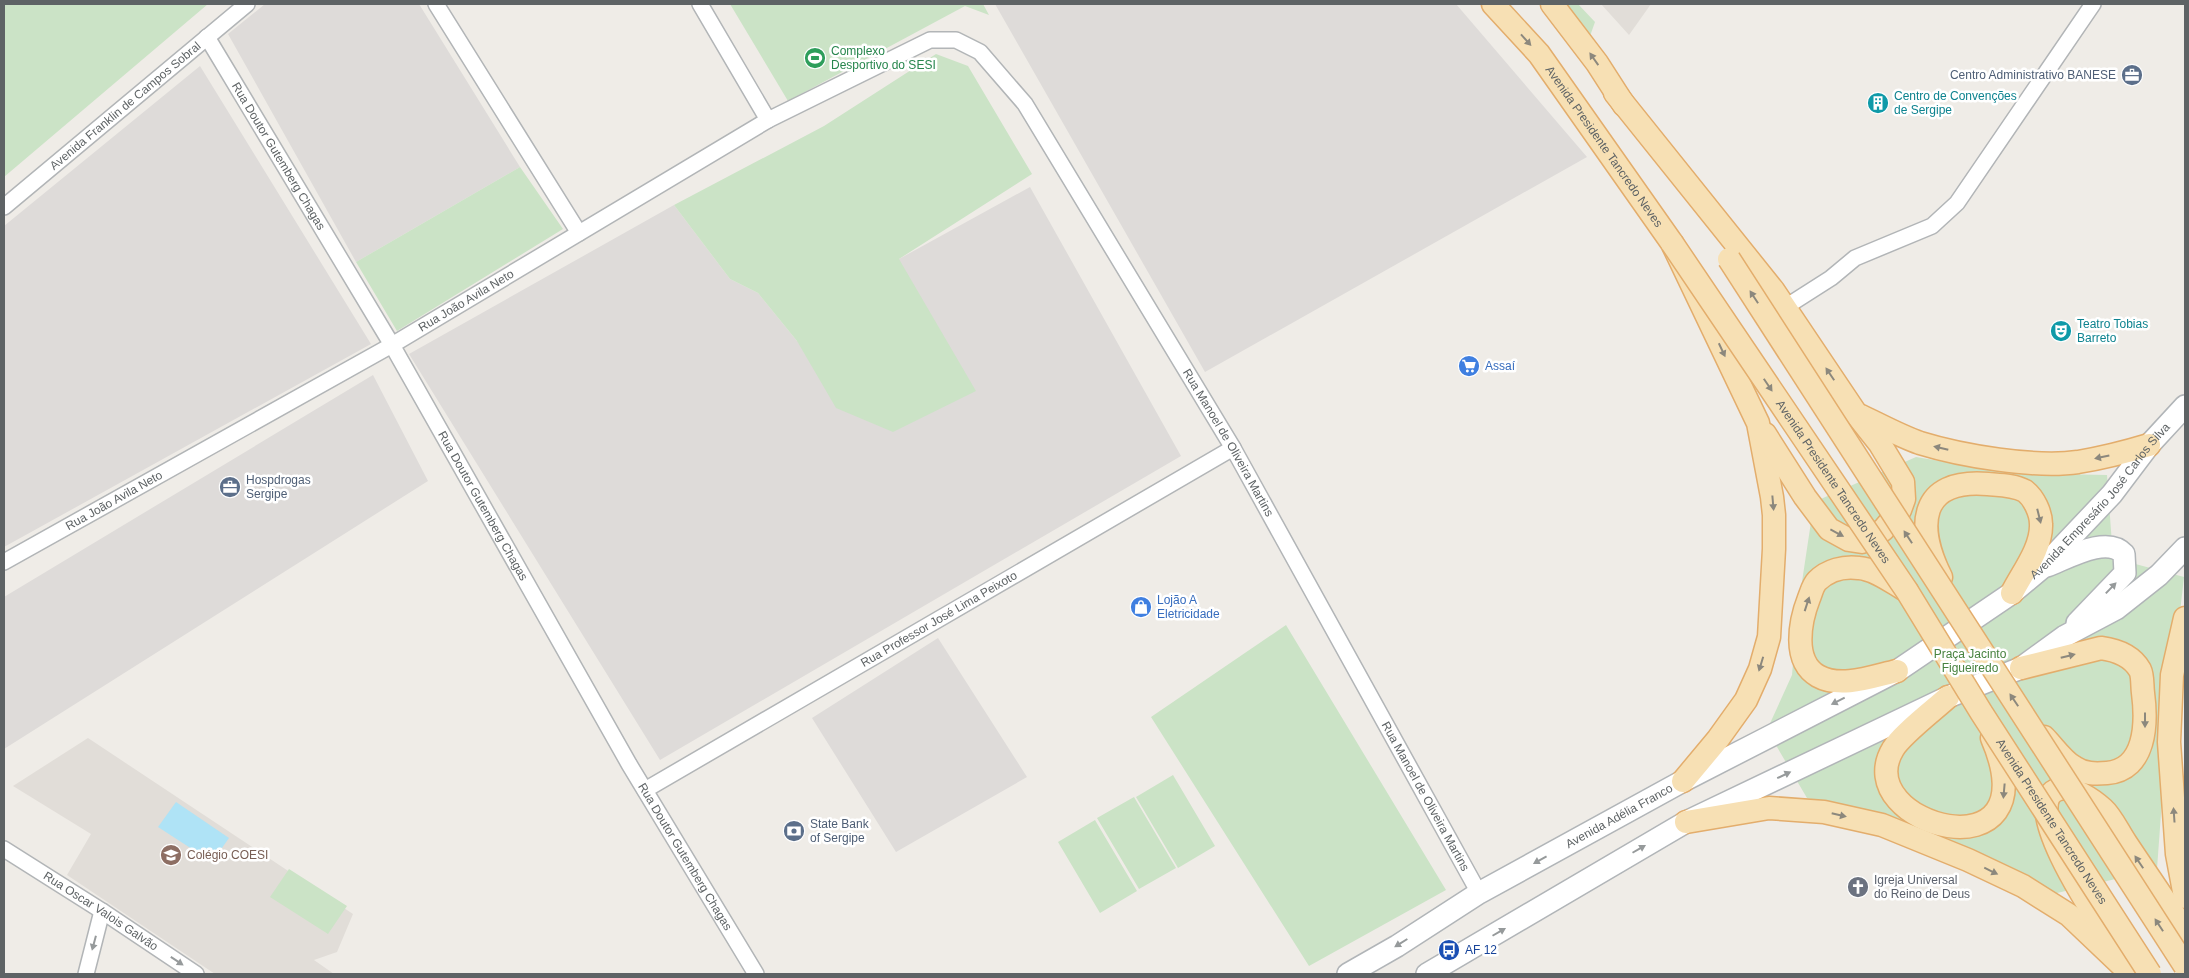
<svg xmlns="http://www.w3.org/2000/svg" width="2189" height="978" viewBox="0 0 2189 978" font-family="Helvetica,sans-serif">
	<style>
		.industrial { fill: #dedbd9 }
		.education { fill: #e1ddd8 }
		.green { fill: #cbe3c6 }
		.water { fill: #afe3f6 }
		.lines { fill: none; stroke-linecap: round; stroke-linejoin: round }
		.minor-casing { stroke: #b2b5b7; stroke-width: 18 }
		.secondary-casing { stroke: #b1b5b8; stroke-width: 24 }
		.primary-casing { stroke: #e3ad6c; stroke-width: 25 }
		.minor { stroke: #fff; stroke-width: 15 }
		.secondary { stroke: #fff; stroke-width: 21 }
		.primary { stroke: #f7e0b4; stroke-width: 22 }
		.primary-bridge-casing { stroke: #e3ad6c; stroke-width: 25; stroke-linecap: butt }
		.primary-bridge { stroke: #f7e0b4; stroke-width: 22 }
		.oneway { fill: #8c887d }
		.oneway2 { fill: #969a9b }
		.labels { text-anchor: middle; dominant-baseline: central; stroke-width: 5; stroke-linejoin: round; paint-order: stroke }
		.leisure-label { font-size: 12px; fill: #27864d; stroke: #fff; text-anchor: start }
		.service-label { font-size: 12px; fill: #4e5e75; stroke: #fff; text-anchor: start }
		.culture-label { font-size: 12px; fill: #0d838f; stroke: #fff; text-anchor: start }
		.street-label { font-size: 12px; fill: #5e6365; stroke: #fff }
		.shop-label { font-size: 12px; fill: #366cbe; stroke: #fff; text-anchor: start }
		.park-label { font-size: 12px; fill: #488340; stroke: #fff }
		.education-label { font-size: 12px; fill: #785e54; stroke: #fff; text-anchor: start }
		.worship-label { font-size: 12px; fill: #5b616d; stroke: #fff; text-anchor: start }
		.transit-label { font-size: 12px; fill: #164399; stroke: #fff; text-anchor: start }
	</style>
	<rect width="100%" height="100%" fill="#efece7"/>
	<path class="industrial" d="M265,4H419L520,167L356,262L228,34Z
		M995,4H1456L1587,157L1205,372Z
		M200,66L371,344L4,547V226Z
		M1030,187L1181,456L660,760L409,354L674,205L730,279L758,293L797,341L899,259Z
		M373,375L428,481L4,749V597Z
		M938,638L1027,777L896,852L812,718Z"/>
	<path class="education" d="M1601,4H1651L1629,35Z
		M88,738L353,914L337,952L314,960L334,974H215L67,875L91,834L13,786Z"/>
	<path class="green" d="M4,4H208L4,177Z
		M730,4H983L989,15L965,6L788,101Z
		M1561,4H1578L1595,22L1590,36Z
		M936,54L968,66L1032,174L899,259L976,391L893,432L836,408L797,341L758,293L730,279L674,205L824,126Z
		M520,167L563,229L397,331L356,262Z
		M1916,457L2011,473L2107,475L2113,558L2184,577L2168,717L2157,869L2053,894L1888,817L1807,798L1767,730L1792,675L1797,615L1814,502Z
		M1286,625L1446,890L1309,966L1151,717Z
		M1173,775L1215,846L1178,868L1136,797Z
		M1134,797L1176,868L1139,889L1097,818Z
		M1095,820L1137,891L1100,913L1058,842Z
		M289,869L347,906L328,934L270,897Z"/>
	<path class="water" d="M176,802L229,838L212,862L158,827Z"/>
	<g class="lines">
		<g class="minor-casing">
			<g id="minor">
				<path d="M436,4L579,233"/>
				<path d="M700,4L768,120"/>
				<path id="s1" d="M207,37L392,345L629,764L756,974"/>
				<path id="s2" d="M4,207L247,4"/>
				<path d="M1784,308L1831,278L1855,258L1932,226L1957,203L2093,4"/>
				<path id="s3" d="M4,562L392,345L768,120L930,40H956L980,52L1025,104L1233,448L1479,893"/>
				<path id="s4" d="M645,790L1233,448"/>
				<path id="s5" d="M4,849L102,911L196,974"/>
				<path d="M86,974L102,911"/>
			</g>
		</g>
		<g class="secondary-casing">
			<g id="secondary">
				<path d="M2047,566C2068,558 2107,535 2124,554L2125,573L2077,623"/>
				<path id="s6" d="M1348,974L1397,946L1479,893L1683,781L1897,671L2012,593L2042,568L2112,494L2149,445L2185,406"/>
				<path d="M1427,974L1686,822L1948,697L2021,668L2065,636L2116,609L2159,575L2185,548"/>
			</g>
		</g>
		<g class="primary-casing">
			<g id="primary">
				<path id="s7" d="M1493,4L1539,54L1672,243L1758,423L1772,497L1774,515V549L1769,637L1760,669L1746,700L1718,739L1683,781"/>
				<path d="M1552,4L1597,63L1624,105"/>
				<path d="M1615,93L1773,290L1857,415L1880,444L1903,482L1904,499L1900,510L1883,530L1862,542L1849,540L1829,529L1805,497L1765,434"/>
				<path d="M1861,416C1880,425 1900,436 1920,443C1962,456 2035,468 2078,462C2102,458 2126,452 2149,445"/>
				<path d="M1941,577C1916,527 1918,478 1988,484C2000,485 2014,485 2025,491C2034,498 2041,513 2041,524C2042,548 2022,573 2012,593"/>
				<path d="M2185,618L2172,675L2169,742L2177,854L2185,897"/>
				<path d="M2021,668L2101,648C2116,650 2132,656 2140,670C2143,676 2142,686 2143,693C2147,723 2146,770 2107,773C2095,774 2084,774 2074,767C2063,761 2053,746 2044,737"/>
				<path d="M1897,671C1874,676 1841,689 1818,676C1792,661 1800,621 1809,598C1811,593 1813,585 1817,581C1828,570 1844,566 1859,568C1875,569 1893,583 1907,591"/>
				<path d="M1948,697C1935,709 1901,735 1893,749C1847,825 2054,882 1992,738"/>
				<path d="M1686,822L1769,808L1824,812L1882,825L1968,860L2023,886L2069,915L2130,973"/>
				<path d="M2116,948C2104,929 2014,801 2059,789C2073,786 2093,800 2103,809C2112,817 2119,833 2126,843C2146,873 2166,902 2185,931"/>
			</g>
		</g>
		<use href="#minor" class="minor"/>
		<use href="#secondary" class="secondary"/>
		<use href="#primary" class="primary"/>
		<g class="primary-bridge-casing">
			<g id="primary-bridge">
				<path id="s8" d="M1672,243L1907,591L1981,712L2150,974"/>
				<path d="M1729,259L2185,966"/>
			</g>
		</g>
		<use href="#primary-bridge" class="primary-bridge"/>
	</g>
	<defs><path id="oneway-solid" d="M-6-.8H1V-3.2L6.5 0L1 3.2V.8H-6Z" transform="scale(1.25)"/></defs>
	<g class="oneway">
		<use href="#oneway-solid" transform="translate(1526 40) rotate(48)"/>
		<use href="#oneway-solid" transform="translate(1594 59) rotate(-125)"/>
		<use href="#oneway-solid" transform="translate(1754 297) rotate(-123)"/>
		<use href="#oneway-solid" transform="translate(1722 350) rotate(65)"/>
		<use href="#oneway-solid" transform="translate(1830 374) rotate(-124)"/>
		<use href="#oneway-solid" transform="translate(1768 385) rotate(56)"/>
		<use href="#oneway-solid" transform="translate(1941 448) rotate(-167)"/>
		<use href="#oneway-solid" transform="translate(2102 457) rotate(168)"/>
		<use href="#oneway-solid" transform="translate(1773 503) rotate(85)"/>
		<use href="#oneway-solid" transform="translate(2039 516) rotate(76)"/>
		<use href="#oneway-solid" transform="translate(1837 533) rotate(28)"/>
		<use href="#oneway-solid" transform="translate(1908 537) rotate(-123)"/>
		<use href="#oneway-solid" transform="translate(1807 604) rotate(-72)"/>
		<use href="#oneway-solid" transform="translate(2068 656) rotate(-14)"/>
		<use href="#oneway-solid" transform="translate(1761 664) rotate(107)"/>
		<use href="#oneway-solid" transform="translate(2014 700) rotate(-124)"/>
		<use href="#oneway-solid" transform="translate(2145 720) rotate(90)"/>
		<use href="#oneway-solid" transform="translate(2004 791) rotate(95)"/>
		<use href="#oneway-solid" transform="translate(1839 815) rotate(13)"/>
		<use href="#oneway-solid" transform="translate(2174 815) rotate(-94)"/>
		<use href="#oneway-solid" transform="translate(2139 862) rotate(-124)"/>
		<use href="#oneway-solid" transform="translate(1991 871) rotate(26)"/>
		<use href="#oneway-solid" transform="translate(2159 925) rotate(-123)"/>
	</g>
	<g class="oneway2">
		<use href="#oneway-solid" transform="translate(2111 588) rotate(-46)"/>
		<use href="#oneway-solid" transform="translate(1838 701) rotate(153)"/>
		<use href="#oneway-solid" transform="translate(1784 775) rotate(-25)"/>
		<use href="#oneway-solid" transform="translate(1639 849) rotate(-30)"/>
		<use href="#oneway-solid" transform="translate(1540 860) rotate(151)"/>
		<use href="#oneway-solid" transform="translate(1499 932) rotate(-30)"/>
		<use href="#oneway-solid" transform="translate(94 943) rotate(105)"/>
		<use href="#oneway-solid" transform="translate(1401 943) rotate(148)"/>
		<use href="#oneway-solid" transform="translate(177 961) rotate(34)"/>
	</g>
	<defs>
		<g id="stadium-disc" transform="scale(1.125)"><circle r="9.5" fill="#2e9e5b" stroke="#fff"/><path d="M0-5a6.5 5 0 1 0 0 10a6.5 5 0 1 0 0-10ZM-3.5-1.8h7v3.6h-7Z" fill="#fff"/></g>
		<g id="office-disc" transform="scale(1.125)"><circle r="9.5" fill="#5c6f8a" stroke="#fff"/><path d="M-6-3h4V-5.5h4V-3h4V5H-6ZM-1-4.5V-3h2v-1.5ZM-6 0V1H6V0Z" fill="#fff"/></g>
		<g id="building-disc" transform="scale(1.125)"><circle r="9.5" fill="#0f9aa8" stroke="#fff"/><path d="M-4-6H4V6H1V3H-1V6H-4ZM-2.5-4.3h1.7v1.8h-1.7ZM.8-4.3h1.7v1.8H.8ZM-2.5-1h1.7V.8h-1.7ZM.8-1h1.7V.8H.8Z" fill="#fff"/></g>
		<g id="theatre-disc" transform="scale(1.125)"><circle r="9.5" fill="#0f9aa8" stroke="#fff"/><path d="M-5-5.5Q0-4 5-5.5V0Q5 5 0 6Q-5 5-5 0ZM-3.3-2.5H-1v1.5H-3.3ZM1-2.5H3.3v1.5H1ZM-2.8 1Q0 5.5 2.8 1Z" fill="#fff"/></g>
		<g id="supermarket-disc" transform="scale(1.125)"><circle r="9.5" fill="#3f7fe0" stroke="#fff"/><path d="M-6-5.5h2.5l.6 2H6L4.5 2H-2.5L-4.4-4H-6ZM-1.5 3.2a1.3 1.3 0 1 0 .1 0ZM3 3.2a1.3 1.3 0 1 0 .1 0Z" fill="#fff"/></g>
		<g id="shop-disc" transform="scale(1.125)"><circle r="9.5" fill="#3f7fe0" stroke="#fff"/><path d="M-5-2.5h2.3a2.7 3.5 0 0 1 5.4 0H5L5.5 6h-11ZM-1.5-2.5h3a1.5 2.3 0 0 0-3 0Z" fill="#fff"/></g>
		<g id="bank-disc" transform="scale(1.125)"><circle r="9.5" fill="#5c6f8a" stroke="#fff"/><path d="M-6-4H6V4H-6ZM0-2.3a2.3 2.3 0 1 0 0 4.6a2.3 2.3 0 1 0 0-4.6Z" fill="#fff"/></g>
		<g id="school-disc" transform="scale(1.125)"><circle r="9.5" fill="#8d6e63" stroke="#fff"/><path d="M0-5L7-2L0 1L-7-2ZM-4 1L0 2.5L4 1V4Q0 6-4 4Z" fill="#fff"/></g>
		<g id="church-disc" transform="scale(1.125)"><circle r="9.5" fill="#6b7280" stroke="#fff"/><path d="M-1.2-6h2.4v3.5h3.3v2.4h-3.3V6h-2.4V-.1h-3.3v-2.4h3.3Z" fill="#fff"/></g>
		<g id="bus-disc" transform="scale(1.125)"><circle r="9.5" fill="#1a4fb4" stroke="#fff"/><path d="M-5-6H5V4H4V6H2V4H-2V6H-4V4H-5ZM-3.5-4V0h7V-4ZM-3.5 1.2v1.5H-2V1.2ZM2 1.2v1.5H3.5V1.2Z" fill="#fff"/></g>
	</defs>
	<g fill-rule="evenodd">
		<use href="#stadium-disc" x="815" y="58"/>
		<use href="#office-disc" x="2132" y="75"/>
		<use href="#building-disc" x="1878" y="103"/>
		<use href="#theatre-disc" x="2061" y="331"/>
		<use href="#supermarket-disc" x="1469" y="366"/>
		<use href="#office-disc" x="230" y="487"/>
		<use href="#shop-disc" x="1141" y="607"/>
		<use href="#bank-disc" x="794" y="831"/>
		<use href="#school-disc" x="171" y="855"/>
		<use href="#church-disc" x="1858" y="887"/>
		<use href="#bus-disc" x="1449" y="950"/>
	</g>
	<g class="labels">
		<g class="leisure-label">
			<text x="831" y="51">Complexo<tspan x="831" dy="14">Desportivo do SESI</tspan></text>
		</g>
		<g class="service-label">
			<text x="2116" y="75" text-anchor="end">Centro Administrativo BANESE</text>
			<text x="246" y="480">Hospdrogas<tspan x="246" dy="14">Sergipe</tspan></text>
			<text x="810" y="824">State Bank<tspan x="810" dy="14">of Sergipe</tspan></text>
		</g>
		<g class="culture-label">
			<text x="1894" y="96">Centro de Convenções<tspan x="1894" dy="14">de Sergipe</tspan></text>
			<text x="2077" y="324">Teatro Tobias<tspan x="2077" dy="14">Barreto</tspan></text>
		</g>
		<g class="street-label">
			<text stroke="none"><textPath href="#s2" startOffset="158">Avenida Franklin de Campos Sobral</textPath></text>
			<text stroke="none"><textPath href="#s7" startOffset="181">Avenida Presidente Tancredo Neves</textPath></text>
			<text stroke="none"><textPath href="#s1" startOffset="139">Rua Doutor Gutemberg Chagas</textPath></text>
			<text stroke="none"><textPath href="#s3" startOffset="531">Rua João Avila Neto</textPath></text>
			<text stroke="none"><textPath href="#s3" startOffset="1580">Rua Manoel de Oliveira Martins</textPath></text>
			<text stroke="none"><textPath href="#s8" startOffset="288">Avenida Presidente Tancredo Neves</textPath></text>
			<text stroke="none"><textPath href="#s3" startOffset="126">Rua João Avila Neto</textPath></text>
			<text stroke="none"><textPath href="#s6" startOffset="894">Avenida Empresário José Carlos Silva</textPath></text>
			<text stroke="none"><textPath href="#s1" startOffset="544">Rua Doutor Gutemberg Chagas</textPath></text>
			<text stroke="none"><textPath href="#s4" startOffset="340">Rua Professor José Lima Peixoto</textPath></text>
			<text stroke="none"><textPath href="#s3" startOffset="1985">Rua Manoel de Oliveira Martins</textPath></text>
			<text stroke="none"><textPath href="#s6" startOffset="314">Avenida Adélia Franco</textPath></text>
			<text stroke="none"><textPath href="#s8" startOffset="692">Avenida Presidente Tancredo Neves</textPath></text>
			<text stroke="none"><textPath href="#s1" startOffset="949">Rua Doutor Gutemberg Chagas</textPath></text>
			<text stroke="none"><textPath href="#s5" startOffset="115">Rua Oscar Valois Galvão</textPath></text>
		</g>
		<g class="shop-label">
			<text x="1485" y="366">Assaí</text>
			<text x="1157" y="600">Lojão A<tspan x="1157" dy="14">Eletricidade</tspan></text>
		</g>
		<g class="park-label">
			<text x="1970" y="654">Praça Jacinto<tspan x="1970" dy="14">Figueiredo</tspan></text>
		</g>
		<g class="education-label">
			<text x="187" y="855">Colégio COESI</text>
		</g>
		<g class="worship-label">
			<text x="1874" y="880">Igreja Universal<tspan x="1874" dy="14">do Reino de Deus</tspan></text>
		</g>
		<g class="transit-label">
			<text x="1465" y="950">AF 12</text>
		</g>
	</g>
	<rect width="2189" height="978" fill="none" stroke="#5e6365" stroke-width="10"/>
</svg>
